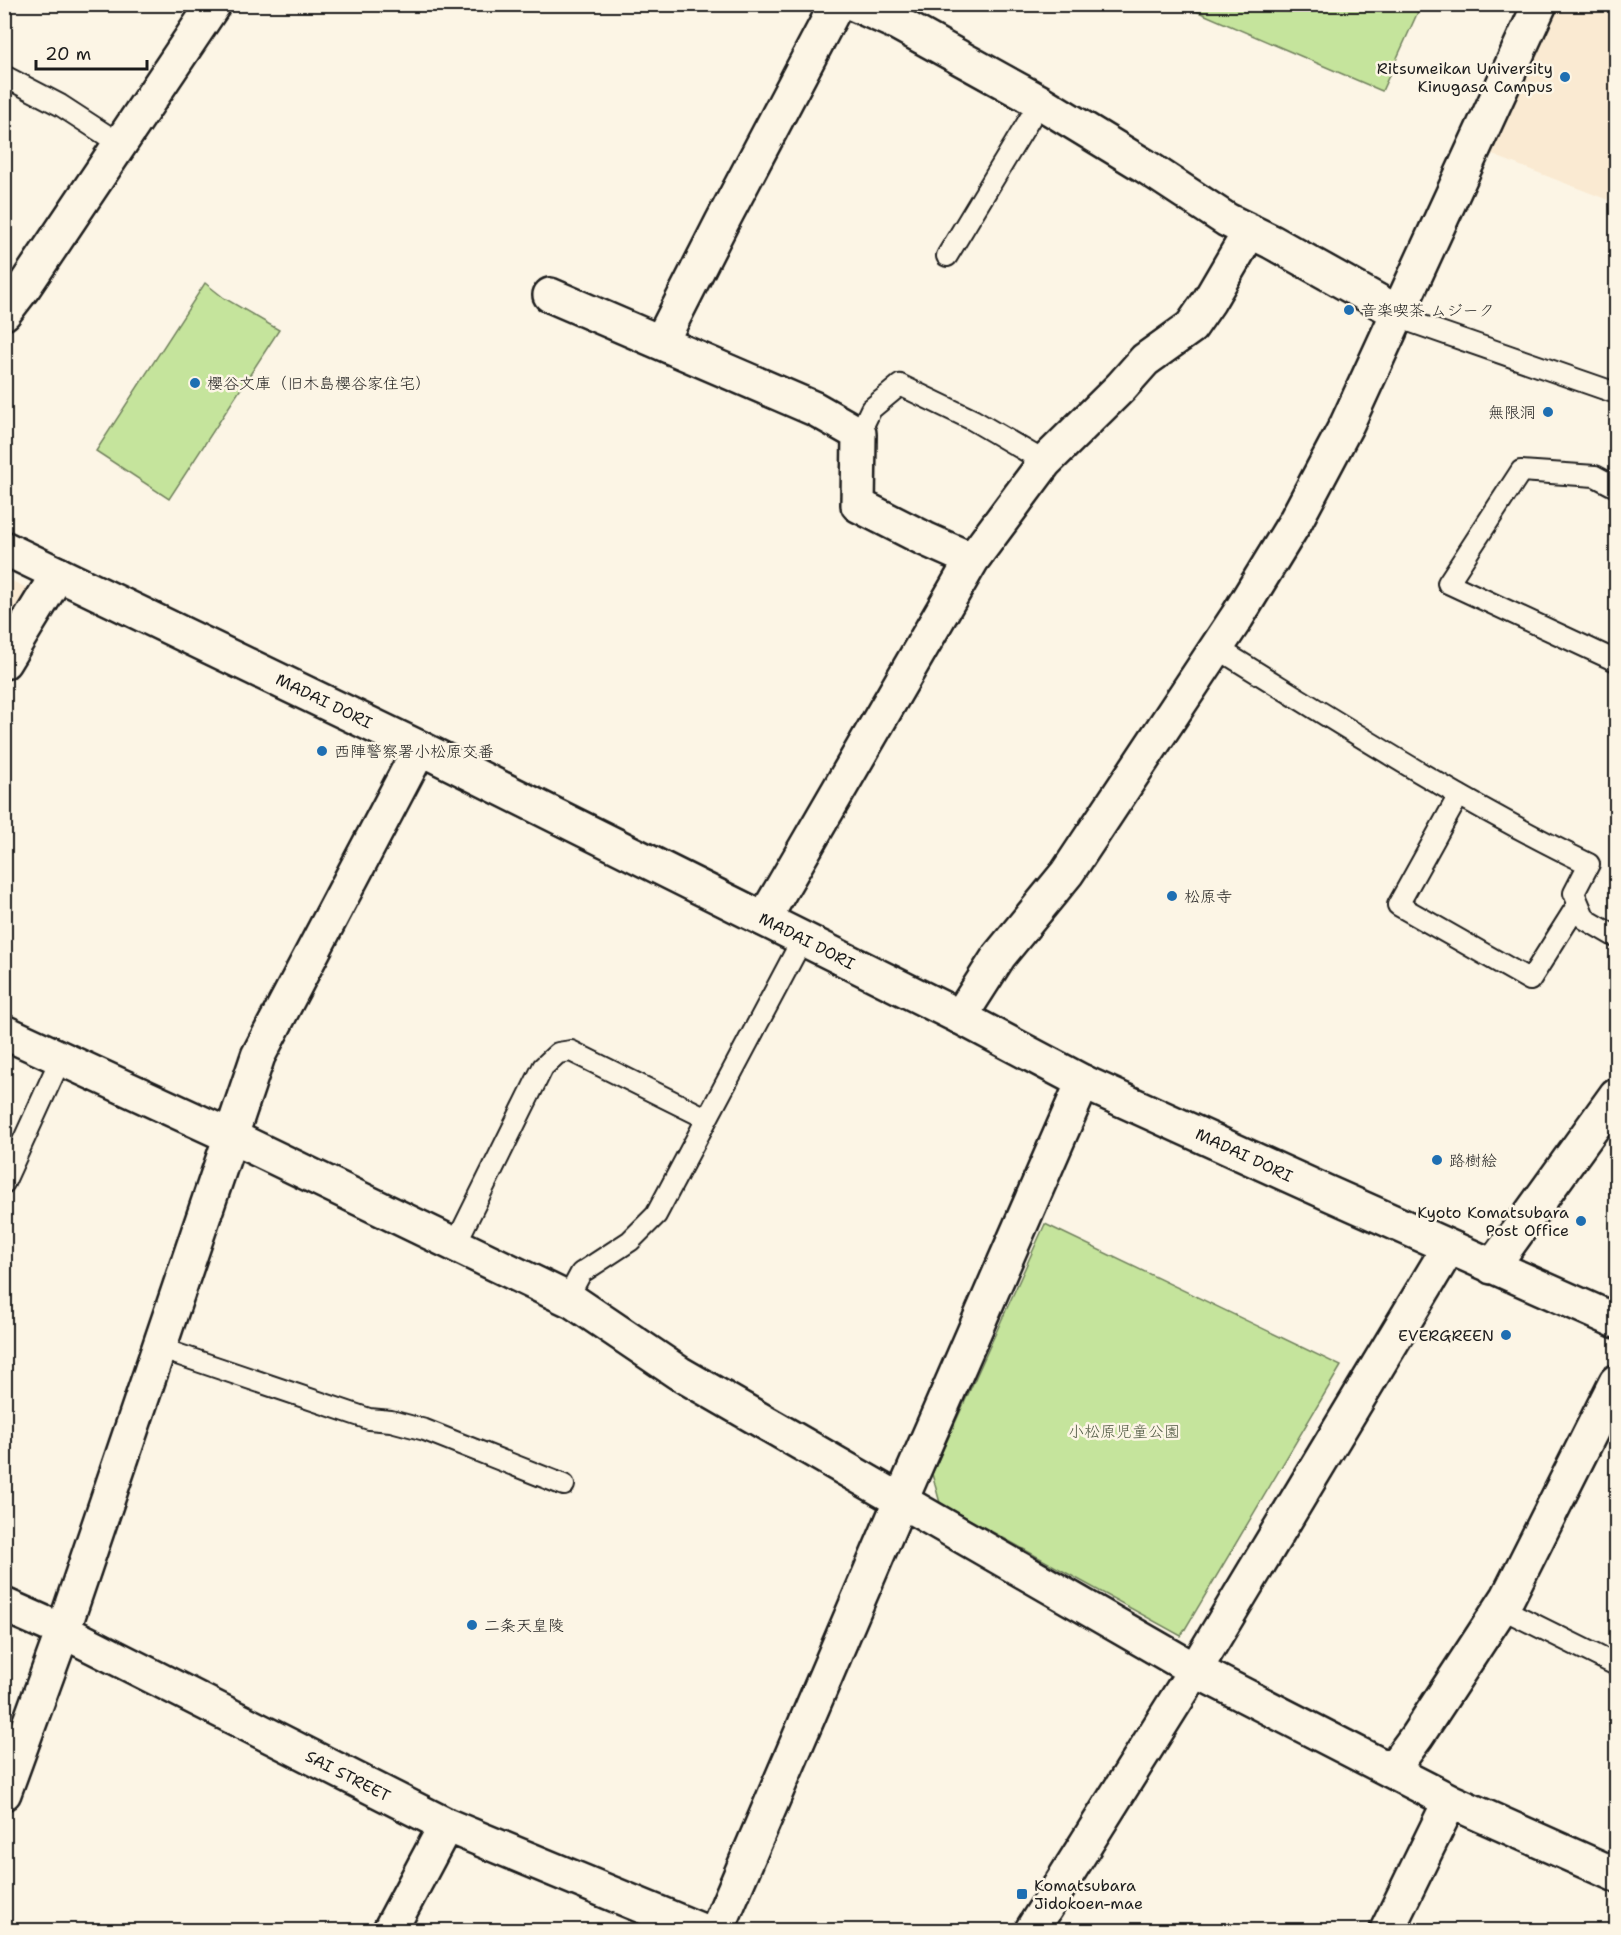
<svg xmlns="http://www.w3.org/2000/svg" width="1621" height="1935" viewBox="0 0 1621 1935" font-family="'Shantell Sans','Klee One',sans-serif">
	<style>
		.built { fill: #faead2 }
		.green { fill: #c5e49c; stroke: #70805c; stroke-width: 1.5 }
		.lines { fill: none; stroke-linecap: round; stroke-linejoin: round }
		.service-casing { stroke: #1c1c1c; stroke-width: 24 }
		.minor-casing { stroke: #1c1c1c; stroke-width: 38 }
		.tertiary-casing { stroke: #1c1c1c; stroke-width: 38 }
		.service { stroke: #fcf5e5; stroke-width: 20 }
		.minor { stroke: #fcf5e5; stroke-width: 33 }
		.tertiary { stroke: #fcf5e5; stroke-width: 33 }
		.poi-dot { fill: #1f6fb2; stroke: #fcf5e5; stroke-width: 2 }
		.labels { text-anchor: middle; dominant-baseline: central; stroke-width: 5; stroke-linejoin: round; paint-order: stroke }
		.poi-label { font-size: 16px; fill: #1c1c1c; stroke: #fcf5e5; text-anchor: start }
		.street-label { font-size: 16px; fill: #1c1c1c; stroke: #fcf5e5 }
		.park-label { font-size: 16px; fill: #4f5842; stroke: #fcf5e5 }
	</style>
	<rect width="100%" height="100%" fill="#fcf5e5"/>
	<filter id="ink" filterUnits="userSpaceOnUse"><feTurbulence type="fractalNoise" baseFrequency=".0167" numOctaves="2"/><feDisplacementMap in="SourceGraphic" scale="12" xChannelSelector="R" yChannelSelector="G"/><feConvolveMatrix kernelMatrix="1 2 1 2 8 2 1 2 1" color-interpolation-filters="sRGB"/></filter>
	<g filter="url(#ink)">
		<path class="built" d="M1548,5H1616V203L1480,150Z
			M5,578L34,591L5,639Z"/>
		<path class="green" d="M1182,5H1421L1382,91Z
			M205,283L224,298L279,330L169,499L96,451Z
			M1045,1224L1341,1366L1181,1636L940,1503L932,1474Z"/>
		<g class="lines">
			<g class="service-casing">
				<path id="service" d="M4,76L60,105L120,144
					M947,256L1040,102
					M1397,317L1616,393
					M859,434L871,409L900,385L973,420L1045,462
					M1616,487L1595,476L1521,471L1448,583L1616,661
					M1217,648C1339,723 1460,802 1589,864L1574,893L1585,919L1616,937
					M1459,795L1398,905L1530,980L1578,904
					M4,1183L61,1058
					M455,1245L543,1067L558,1053L571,1051L706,1118
					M567,1299L581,1273L630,1241L656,1215L802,940
					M159,1348L369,1419L391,1421L425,1430L564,1485
					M1501,1608L1616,1665"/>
			</g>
			<g class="minor-casing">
				<path id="minor" d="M854,4L899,24L1040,102L1145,166L1227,220L1272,242L1399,313
					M550,295L815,409L859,434L858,505L925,539L972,560
					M4,313L24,287L214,4
					M661,342L722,222L837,4
					M4,662L58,574
					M764,919L972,560L1045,462L1121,387L1145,360L1191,327L1209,301L1250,231
					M960,1017L999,956L1067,873L1237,617L1295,522L1347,424L1540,4
					M4,1032L232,1137L574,1302L679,1373L1195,1670L1450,1801L1616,1875
					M4,1605L63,1631L446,1825L700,1930
					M1392,1770L1417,1736L1508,1597L1616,1382
					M4,1793L63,1631L258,1056L420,748
					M390,1930L446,1825
					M717,1930L901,1500L1083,1082
					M1387,1930L1450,1801"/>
			</g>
			<g class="tertiary-casing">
				<path id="tertiary" d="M4,548L420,748L960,1017L1083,1082L1328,1193L1616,1321
					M1492,1267L1616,1095
					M1032,1930L1195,1670L1449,1247"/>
			</g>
			<use href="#service" class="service"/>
			<use href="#minor" class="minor"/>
			<use href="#tertiary" class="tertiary"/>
		</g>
	</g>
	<g class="poi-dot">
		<circle cx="1565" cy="77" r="6"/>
		<circle cx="1349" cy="310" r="6"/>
		<circle cx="195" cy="383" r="6"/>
		<circle cx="1548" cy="412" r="6"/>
		<circle cx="322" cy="751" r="6"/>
		<circle cx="1172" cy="896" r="6"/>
		<circle cx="1437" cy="1160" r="6"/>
		<circle cx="1581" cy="1221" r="6"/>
		<circle cx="1506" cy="1335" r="6"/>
		<circle cx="472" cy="1625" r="6"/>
		<rect x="1016" y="1888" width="12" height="12" rx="3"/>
	</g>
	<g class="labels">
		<g class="poi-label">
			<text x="1553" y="68" text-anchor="end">Ritsumeikan University<tspan x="1553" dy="18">Kinugasa Campus</tspan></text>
			<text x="1361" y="310">音楽喫茶 ムジーク</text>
			<text x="207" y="383">櫻谷文庫（旧木島櫻谷家住宅）</text>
			<text x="1536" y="412" text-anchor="end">無限洞</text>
			<text x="334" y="751">西陣警察署小松原交番</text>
			<text x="1184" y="896">松原寺</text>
			<text x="1449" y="1160">路樹絵</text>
			<text x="1569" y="1212" text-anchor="end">Kyoto Komatsubara<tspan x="1569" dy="18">Post Office</tspan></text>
			<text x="1494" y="1335" text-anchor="end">EVERGREEN</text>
			<text x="484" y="1625">二条天皇陵</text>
			<text x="1034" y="1885">Komatsubara<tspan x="1034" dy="18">Jidokoen-mae</tspan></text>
		</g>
		<g class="street-label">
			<text transform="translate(324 701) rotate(26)">MADAI DORI</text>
			<text transform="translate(807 941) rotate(27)">MADAI DORI</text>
			<text transform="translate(1244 1155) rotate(25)">MADAI DORI</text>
			<text transform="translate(348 1776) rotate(27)">SAI STREET</text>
		</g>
		<g class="park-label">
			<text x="1124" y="1431">小松原児童公園</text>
		</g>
	</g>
	<rect width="1621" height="1935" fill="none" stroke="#fcf5e5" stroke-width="24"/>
	<rect x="12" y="12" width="1597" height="1911" fill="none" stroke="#1c1c1c" stroke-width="2" filter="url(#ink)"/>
	<path d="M36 60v9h111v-9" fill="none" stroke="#1c1c1c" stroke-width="3"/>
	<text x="45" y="60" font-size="18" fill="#1c1c1c" stroke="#fcf5e5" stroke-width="4.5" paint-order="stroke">20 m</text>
</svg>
